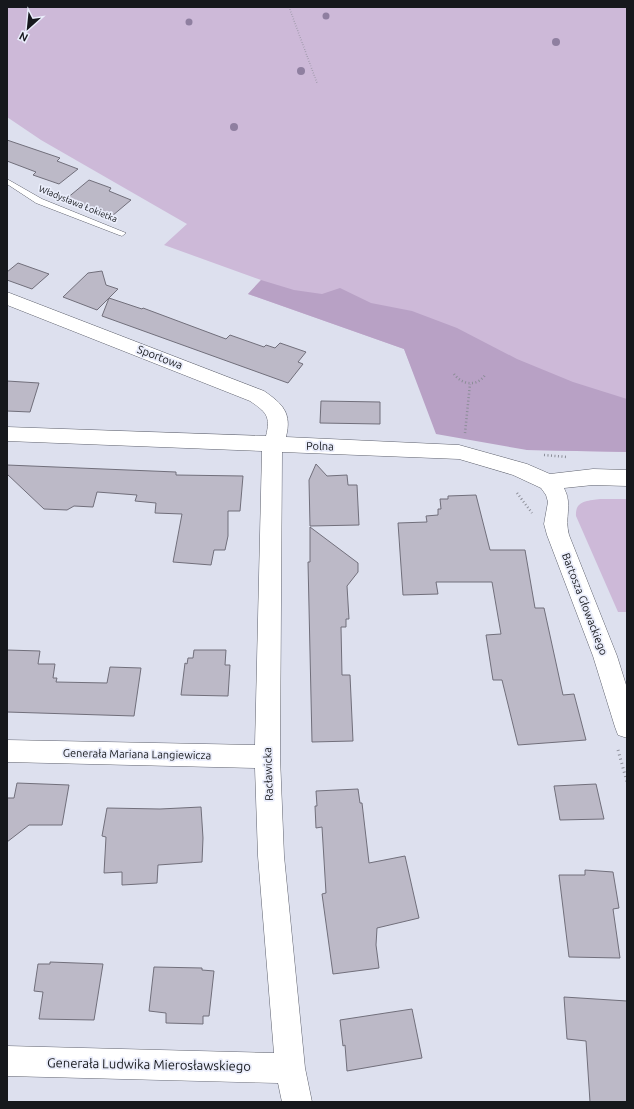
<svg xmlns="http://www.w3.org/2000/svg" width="634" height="1109" viewBox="0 0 634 1109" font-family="Ubuntu,sans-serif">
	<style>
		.green { fill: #cdb9d8 }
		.forest { fill: #b8a1c5 }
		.building { fill: #bcb9c7; stroke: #716f7b }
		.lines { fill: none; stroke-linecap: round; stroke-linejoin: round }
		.service-casing { stroke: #60636f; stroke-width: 1 }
		.minor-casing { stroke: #60636f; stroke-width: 1 }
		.path-far2 { stroke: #8b8d97; stroke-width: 1.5; stroke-dasharray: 0.5 2; stroke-linecap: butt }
		.path-far1 { stroke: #8b8d97; stroke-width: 2.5; stroke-dasharray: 1 2.5; stroke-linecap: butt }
		.path { stroke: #8b8d97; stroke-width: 3; stroke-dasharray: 1 3.5; stroke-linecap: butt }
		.service { fill: #fff; fill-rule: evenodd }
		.minor { fill: #fff; fill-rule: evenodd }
		.tree { fill: #8f7fa0 }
		.labels { text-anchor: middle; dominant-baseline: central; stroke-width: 3.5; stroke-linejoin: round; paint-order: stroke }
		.far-street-label { font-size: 9px; fill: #16181c; stroke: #eaedfb }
		.street-label { font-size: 11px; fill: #16181c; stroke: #eaedfb }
		.near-street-label { font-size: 13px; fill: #16181c; stroke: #eaedfb }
	</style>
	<rect width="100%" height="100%" fill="#dde0ee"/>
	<path class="green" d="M7,7H627V452L527,450L414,374L404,349L248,294L261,280L164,245L187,224L41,140L7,117Z
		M600,499H627V612H618L576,516C575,500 588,501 600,499Z"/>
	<path class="forest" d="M261,280L294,290L322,294L340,288L371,303L412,311L457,328L517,359L573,382L627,399V452L527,450L436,434L404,349L248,294Z"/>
	<path class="building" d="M7,140L60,158L57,161L78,169L59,184L33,175L36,172L7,161Z
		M89,180L111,188L109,191L131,200L112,216L66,199Z
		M18,263L49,274L32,289L7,280V272Z
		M102,271L106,285L118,289L97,310L63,297L88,273Z
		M109,298L142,309L143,308L226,339L230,335L264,347L266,345L275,348L280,343L306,352L298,362L303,364L288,383L102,316Z
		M7,381L39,383L30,412L7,411Z
		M321,401L380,402V424L320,423Z
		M316,464L327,476L347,475L348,485H357L359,525L310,526L309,480Z
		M7,465L176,472V475L243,476L240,511H228V536L225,550H214L211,565L173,562L182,514L155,513L156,503L135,501L137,495L97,492L93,507L74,506L67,510L44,509L7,474Z
		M476,495L490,550H525L535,608H544L563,695L574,694L586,740L518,745L502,680H493L486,635L501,634L492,582H436L438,594L403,595L398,523L427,522L426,516L438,515V509H441L440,499H448V496Z
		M310,527L358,563V572L347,586L349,619H346V627H341L342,675H350L353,741L312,742L308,562H310Z
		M7,650L40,651L38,664H55L53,678H57L56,682L107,683L110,667L141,668L134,716L7,712Z
		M194,650H226L225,665H230L228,696L181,695L185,663L187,664L188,658H193Z
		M17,783L69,785L62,825H29L7,842V798H14Z
		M596,784L604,819L560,820L554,786Z
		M358,789L360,803H362L369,863L405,856L419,918L377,928L376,945L379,968L333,974L322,894L326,893L322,827L316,828L315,806H317L316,791Z
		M201,807L203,838L202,862L158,865L157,883L122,885V872L104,873L106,837L102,836L107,808L160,809Z
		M585,870L613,872L619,908L613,909L620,958L569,957L559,875H585Z
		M50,962L103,964L94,1020L39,1019L43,992L34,991L38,964H50Z
		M154,967L202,968V970L214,971L209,1016H203V1024L166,1023V1013L149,1011Z
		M564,997L627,1001V1102H590L586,1041L567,1039Z
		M412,1009L422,1058L347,1071L345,1045L343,1046L340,1020Z"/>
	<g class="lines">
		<g class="service-casing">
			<path id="service" d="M7,179L42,199L126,233L122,236L119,235L36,203L7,184Z"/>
		</g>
		<g class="minor-casing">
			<path id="minor" d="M7,292L264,391C283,404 292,413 286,437L459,445L527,464L550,474L593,469L627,470V486L593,485L564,488C573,505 564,517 569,535L617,656L627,688V738L618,735L615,727L593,656L547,535L544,524L548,502L546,495L541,488L513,475L459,459L282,452L280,757L284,856L305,1068L312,1102H282L278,1083L7,1076V1046L274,1053L258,856L255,768L7,762V740L255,745L262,451L7,441V427L266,436C271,416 266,412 250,401L7,305Z"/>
		</g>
		<path class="path-far2" d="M289,7L317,83"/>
		<path class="path-far1" d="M454,374C462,385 477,387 485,375
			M465,433L470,384
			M544,455L567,457
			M517,493L532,513"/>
		<path class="path" d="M618,750L627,782"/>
		<use href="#service" class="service"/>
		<use href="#minor" class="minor"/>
	</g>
	<g class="tree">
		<circle cx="326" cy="16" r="3.5"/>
		<circle cx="189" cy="22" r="3.5"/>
		<circle cx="556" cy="42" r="4"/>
		<circle cx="301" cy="71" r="4"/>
		<circle cx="234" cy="127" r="4"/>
	</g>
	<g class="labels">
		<g class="far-street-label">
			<text transform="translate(78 204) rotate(22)">Władysława Łokietka</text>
		</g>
		<g class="street-label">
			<text transform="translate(160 357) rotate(21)">Sportowa</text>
			<text transform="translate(320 446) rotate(1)">Polna</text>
			<text transform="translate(585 604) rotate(69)">Bartosza Głowackiego</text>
			<text transform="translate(137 754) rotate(1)">Generała Mariana Langiewicza</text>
			<text transform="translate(268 774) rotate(-92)">Racławicka</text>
		</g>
		<g class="near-street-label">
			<text transform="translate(149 1064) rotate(1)">Generała Ludwika Mierosławskiego</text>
		</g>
	</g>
	<rect width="634" height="1109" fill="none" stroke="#16181c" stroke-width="16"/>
	<g transform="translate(28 28) rotate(207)" stroke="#eaedfb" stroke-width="3" paint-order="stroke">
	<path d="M0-3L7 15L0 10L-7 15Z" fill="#16181c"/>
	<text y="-6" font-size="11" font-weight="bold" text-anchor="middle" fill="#16181c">N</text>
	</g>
</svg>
